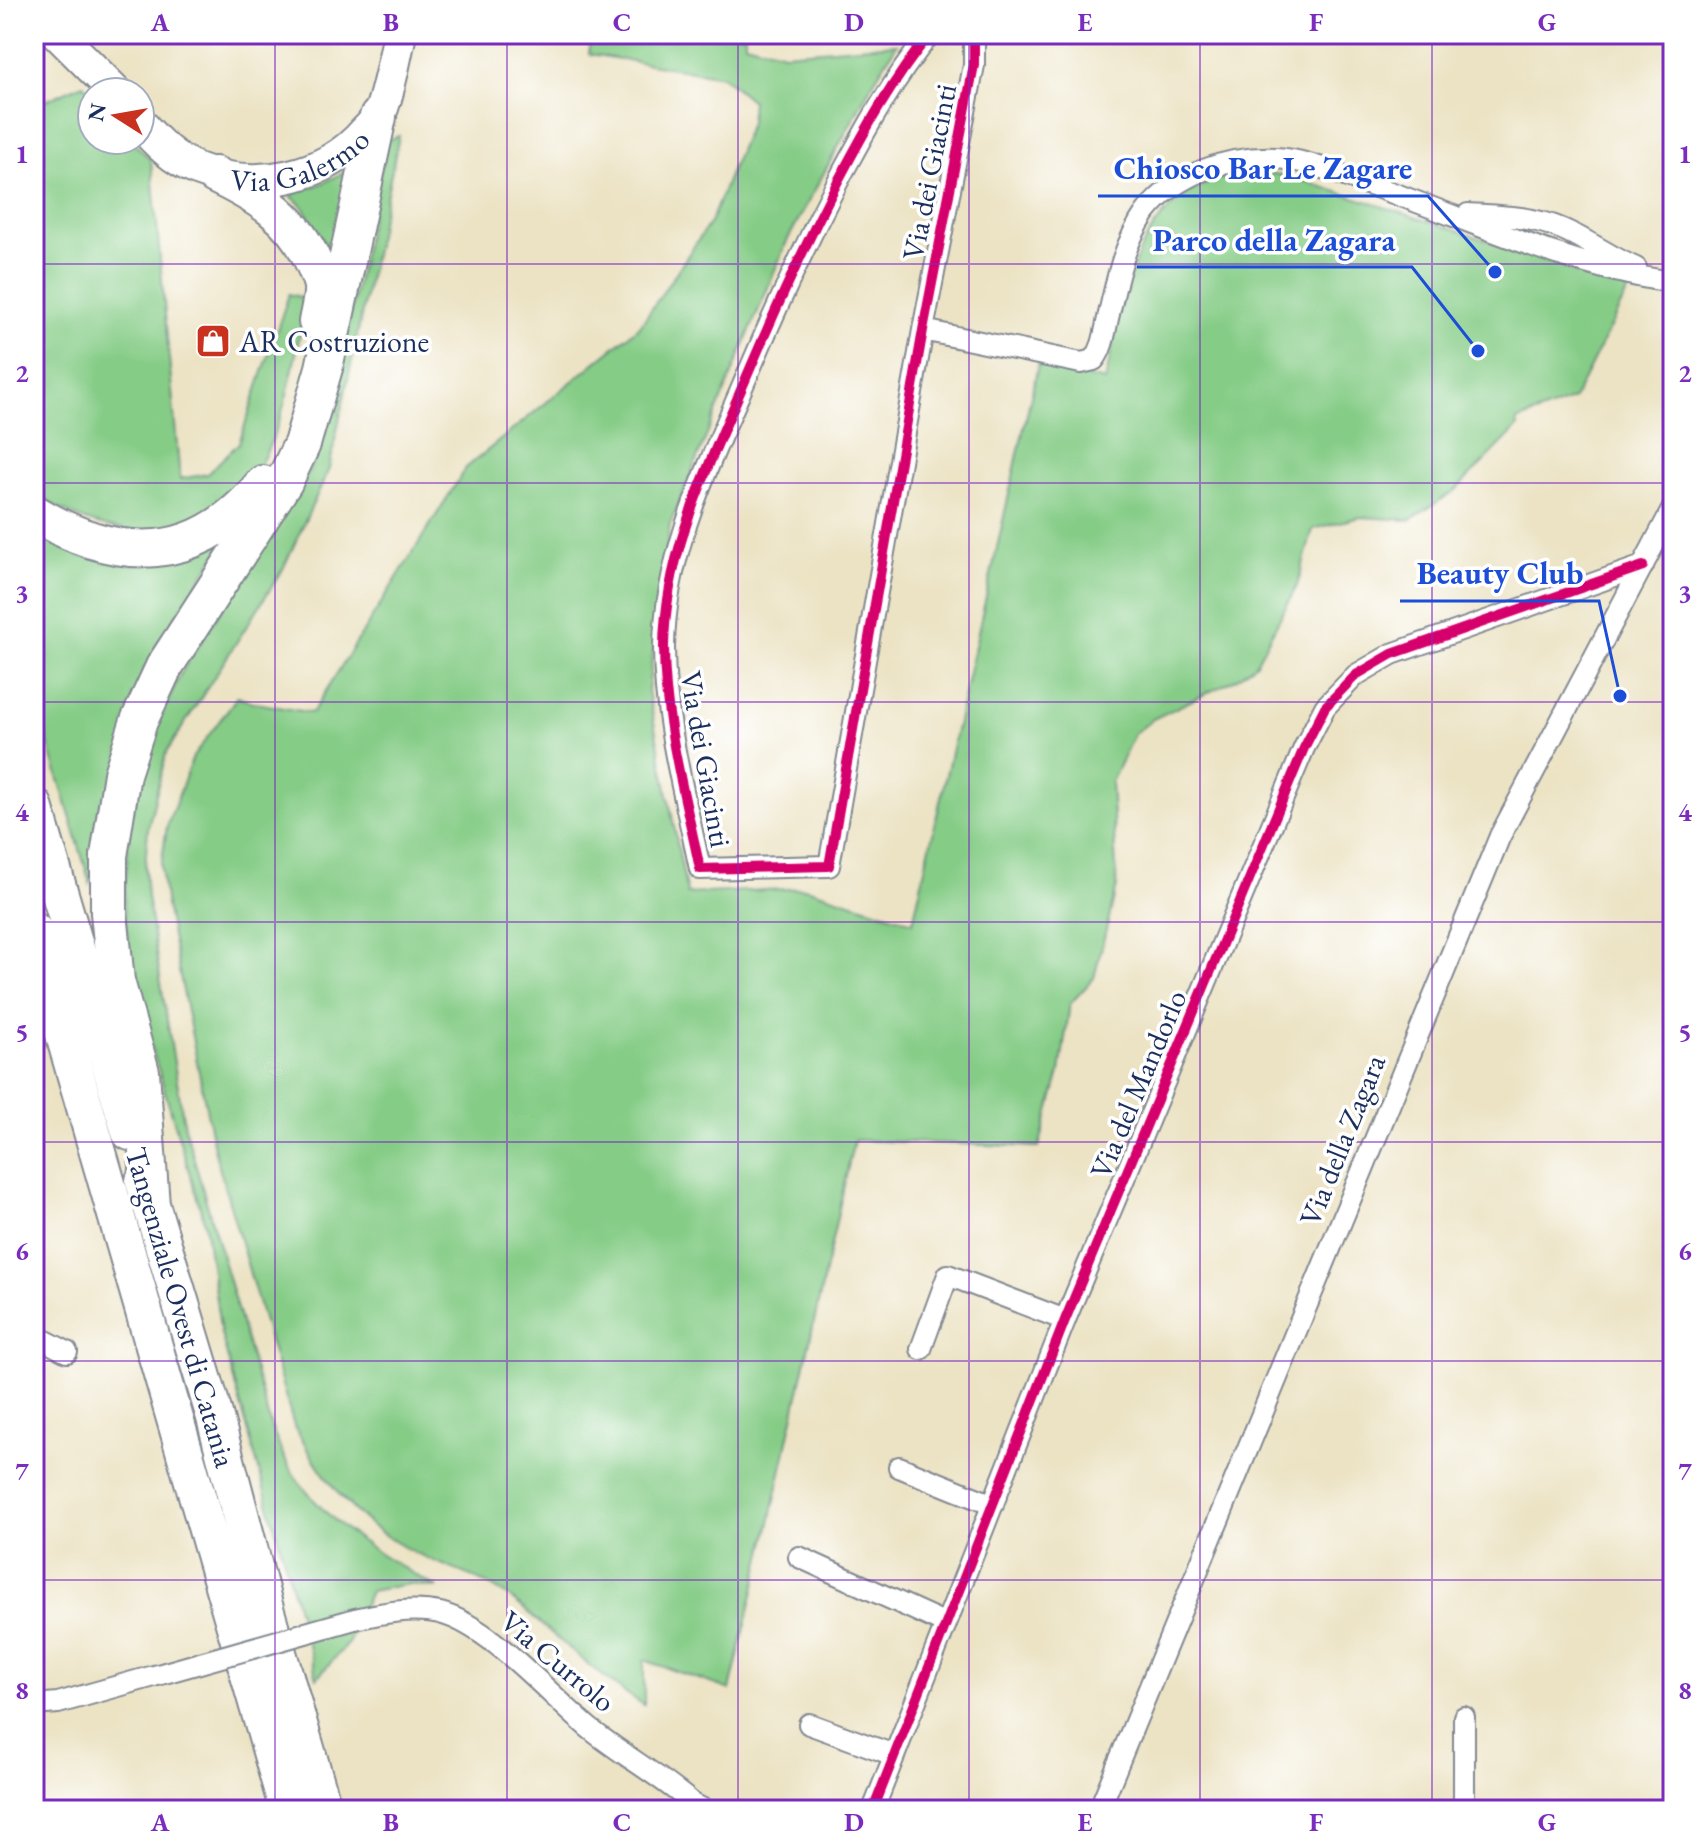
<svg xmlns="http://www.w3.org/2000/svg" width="1707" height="1844" viewBox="0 0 1707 1844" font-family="'EB Garamond',serif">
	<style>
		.green { fill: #85cc86; stroke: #507e72; stroke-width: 2 }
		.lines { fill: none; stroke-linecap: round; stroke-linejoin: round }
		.minor-casing { stroke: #848991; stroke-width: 24 }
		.primary-casing { stroke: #848991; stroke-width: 36 }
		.motorway-casing { stroke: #848991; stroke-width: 40 }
		.minor { stroke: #fff; stroke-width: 20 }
		.primary { stroke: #fff; stroke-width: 32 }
		.motorway { stroke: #fff; stroke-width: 36 }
		.minor-bridge-casing { stroke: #848991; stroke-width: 24; stroke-linecap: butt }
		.minor-bridge { stroke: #fff; stroke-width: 20 }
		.cycleway-casing { stroke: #fff; stroke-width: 15 }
		.cycleway { stroke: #d6006c; stroke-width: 10 }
		.grid { fill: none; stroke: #7b2cbf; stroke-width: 2; stroke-opacity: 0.55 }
		.labels { text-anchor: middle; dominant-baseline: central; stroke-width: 7; stroke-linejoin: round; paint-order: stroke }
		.street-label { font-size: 30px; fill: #1b2f5e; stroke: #fff }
		.poi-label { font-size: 30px; fill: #1b2f5e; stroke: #fff; text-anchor: start }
		.leader { fill: none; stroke: #1d4ed8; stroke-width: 3 }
		.callout-dot { fill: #1d4ed8; stroke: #fff; stroke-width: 3 }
		.callout-label { font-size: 32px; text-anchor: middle; font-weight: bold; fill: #1d4ed8; stroke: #fff; stroke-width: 7; stroke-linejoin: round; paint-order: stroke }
		.neatline { fill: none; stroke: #7b2cbf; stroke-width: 3 }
		.grid-label { font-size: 26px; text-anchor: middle; font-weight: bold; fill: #7b2cbf }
	</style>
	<rect width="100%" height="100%" fill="#fff"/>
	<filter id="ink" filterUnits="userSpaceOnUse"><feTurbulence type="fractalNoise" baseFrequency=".0125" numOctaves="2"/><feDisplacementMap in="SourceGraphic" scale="16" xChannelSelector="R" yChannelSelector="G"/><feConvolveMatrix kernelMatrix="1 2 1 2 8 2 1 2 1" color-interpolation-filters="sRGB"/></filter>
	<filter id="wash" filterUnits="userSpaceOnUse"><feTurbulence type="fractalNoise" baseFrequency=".006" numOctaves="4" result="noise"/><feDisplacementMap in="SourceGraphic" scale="32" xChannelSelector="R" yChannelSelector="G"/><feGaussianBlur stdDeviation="1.8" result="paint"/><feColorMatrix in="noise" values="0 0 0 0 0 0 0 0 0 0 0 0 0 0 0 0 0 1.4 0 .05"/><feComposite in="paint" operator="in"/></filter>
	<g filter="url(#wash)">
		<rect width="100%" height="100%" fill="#ece3c4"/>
		<path class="green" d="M589,34H745V43L784,53L897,44L871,86L787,241L670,524L648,691L687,894L806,888L913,922L1038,365L1105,381C1122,307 1130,211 1213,181C1224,177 1238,172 1249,171C1263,171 1278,175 1292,177L1630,287L1574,399L1517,421L1518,427L1456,490L1410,520L1360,517L1313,529L1297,586L1256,663L1236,679L1153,719L1134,734L1111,782L1117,886L1094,978L1070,1004L1060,1072L1039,1147L854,1140L767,1536L730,1690L644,1660V1705C607,1682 575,1653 542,1625C530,1615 518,1602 504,1594C473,1573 436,1565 404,1547C352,1519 322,1476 294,1426L215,1153L165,900L161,866L167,826L193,757L237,697L256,703L312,713L466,468L640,326L711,221L750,123L752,101L722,76L589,54Z
			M83,84L92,93V140H131L151,160L180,479L207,474L239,443L289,294L307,299C296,350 289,406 266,453C255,476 240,488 221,502C212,509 201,520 191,523C137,543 78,524 34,492V104L36,105Z
			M399,136L329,469L283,569L166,753L148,828L145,867L147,897L184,1124L271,1427C277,1440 282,1454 289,1467C324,1524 382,1556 438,1588L409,1584L370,1591L349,1642L317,1678L221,1334L205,1224L142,1016L130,960L124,906L130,819L155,729L180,675L311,468L325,434L387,140Z
			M350,169L332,255L302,206L290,195L323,183Z
			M34,533L79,556L134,565L223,544L159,642L144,670L90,883L34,696Z"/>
	</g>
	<g filter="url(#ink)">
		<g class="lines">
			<g class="minor-casing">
				<path id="minor" d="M930,34C893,79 864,132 837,183C804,247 775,310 747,376C710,463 665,550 664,647C664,722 685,796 700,869L829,866L923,330L974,65V34
					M1468,214C1499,216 1532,216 1562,229C1588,240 1610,257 1636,268
					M923,330L1081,363L1094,360C1104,347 1105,330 1109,314C1117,278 1124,243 1146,212C1176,173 1229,156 1276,158C1310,160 1344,177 1376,187C1471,220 1565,266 1665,281
					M34,1335L67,1352
					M921,1349L948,1275L1065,1320
					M899,1467L993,1505
					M799,1557L946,1624
					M355,1619C382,1613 412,1607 440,1613C491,1626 548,1694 589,1728C622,1755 661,1776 693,1804L705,1810
					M34,1705L58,1703L154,1676
					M809,1724L894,1755
					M873,1810L1065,1320L1304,748L1325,707L1356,675L1392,654L1643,566
					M1099,1810L1500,836L1673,508
					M1464,1810V1717"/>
			</g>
			<g class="primary-casing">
				<g id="primary">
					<path d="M58,34L116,92"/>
					<path id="s1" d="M140,123C156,142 173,159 197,169C254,192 325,179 366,131C370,127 375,122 378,117C387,101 395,55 400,34"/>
				</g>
			</g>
			<g class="motorway-casing">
				<path id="motorway" d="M215,175C256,195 290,214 311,257C315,266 320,276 322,286C323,298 319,310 317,322
					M34,513C119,564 198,565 263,484
					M34,806L130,1132
					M34,931L288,1810
					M144,1181L214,1414L264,1605L324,1810
					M151,1205L141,1072L116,981L109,913V856L122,774L139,721L164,667L284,482L302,444L324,368L378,117"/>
			</g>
			<use href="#minor" class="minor"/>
			<use href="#primary" class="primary"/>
			<use href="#motorway" class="motorway"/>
			<g class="minor-bridge-casing">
				<path id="minor-bridge" d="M154,1676L355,1619"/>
			</g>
			<use href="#minor-bridge" class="minor-bridge"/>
			<g class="cycleway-casing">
				<path id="cycleway" d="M930,34C893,79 864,132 837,183C804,247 775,310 747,376C710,463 665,550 664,647C664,722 685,796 700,869L829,866L923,330L974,65V34
					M873,1810L1065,1320L1304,748L1325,707L1356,675L1392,654L1643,566"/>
			</g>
			<use href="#cycleway" class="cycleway"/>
		</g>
	</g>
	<path class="grid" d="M275,34V1810M507,34V1810M738,34V1810M969,34V1810M1200,34V1810M1432,34V1810M34,264H1673M34,483H1673M34,702H1673M34,922H1673M34,1142H1673M34,1361H1673M34,1580H1673"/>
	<defs>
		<g id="shop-square" transform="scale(1.8)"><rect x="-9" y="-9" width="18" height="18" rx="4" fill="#c8321e" stroke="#fff"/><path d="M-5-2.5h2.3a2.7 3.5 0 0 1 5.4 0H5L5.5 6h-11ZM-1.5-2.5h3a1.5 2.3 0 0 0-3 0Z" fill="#fff"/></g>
	</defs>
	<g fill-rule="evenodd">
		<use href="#shop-square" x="213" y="341"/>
	</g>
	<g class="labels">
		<g class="street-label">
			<text stroke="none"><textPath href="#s1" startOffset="182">Via Galermo</textPath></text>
			<text transform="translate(929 172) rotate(-79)">Via dei Giacinti</text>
			<text transform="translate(706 759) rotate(80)">Via dei Giacinti</text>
			<text transform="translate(1138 1084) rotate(-67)">Via del Mandorlo</text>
			<text transform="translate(1342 1140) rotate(-68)">Via della Zagara</text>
			<text transform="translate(181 1307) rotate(74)">Tangenziale Ovest di Catania</text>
			<text transform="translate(558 1661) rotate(40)">Via Currolo</text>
		</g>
		<g class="poi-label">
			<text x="239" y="341">AR Costruzione</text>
		</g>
	</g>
	<path class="leader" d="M1495 272L1428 196H1098M1478 351L1412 267H1137M1620 696L1599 601H1400"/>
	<g class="callout-dot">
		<circle cx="1495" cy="272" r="8"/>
		<circle cx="1478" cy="351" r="8"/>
		<circle cx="1620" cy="696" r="8"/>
	</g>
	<g class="callout-label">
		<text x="1263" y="179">Chiosco Bar Le Zagare</text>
		<text x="1274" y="251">Parco della Zagara</text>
		<text x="1500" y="584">Beauty Club</text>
	</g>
	<rect width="1707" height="1844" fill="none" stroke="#fff" stroke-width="88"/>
	<g transform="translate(116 116) rotate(281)"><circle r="38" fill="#ffffff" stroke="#a4acbf" stroke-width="2"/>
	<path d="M0-6L14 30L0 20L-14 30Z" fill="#c8321e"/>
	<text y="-12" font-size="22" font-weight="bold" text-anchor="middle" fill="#1b2f5e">N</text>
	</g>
	<rect x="44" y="44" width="1619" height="1756" class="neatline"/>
	<g class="grid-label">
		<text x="160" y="31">A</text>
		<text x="391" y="31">B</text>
		<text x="622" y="31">C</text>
		<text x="854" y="31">D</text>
		<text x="1085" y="31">E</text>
		<text x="1316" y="31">F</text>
		<text x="1547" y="31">G</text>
		<text x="22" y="163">1</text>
		<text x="1685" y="163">1</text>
		<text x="22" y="382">2</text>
		<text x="1685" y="382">2</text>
		<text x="22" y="602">3</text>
		<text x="1685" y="602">3</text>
		<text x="22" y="821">4</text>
		<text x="1685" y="821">4</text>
		<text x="22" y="1041">5</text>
		<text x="1685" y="1041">5</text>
		<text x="22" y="1260">6</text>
		<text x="1685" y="1260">6</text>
		<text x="22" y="1480">7</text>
		<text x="1685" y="1480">7</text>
		<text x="22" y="1699">8</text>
		<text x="1685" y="1699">8</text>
		<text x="160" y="1831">A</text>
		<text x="391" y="1831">B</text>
		<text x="622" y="1831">C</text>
		<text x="854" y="1831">D</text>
		<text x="1085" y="1831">E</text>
		<text x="1316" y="1831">F</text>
		<text x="1547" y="1831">G</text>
	</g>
</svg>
